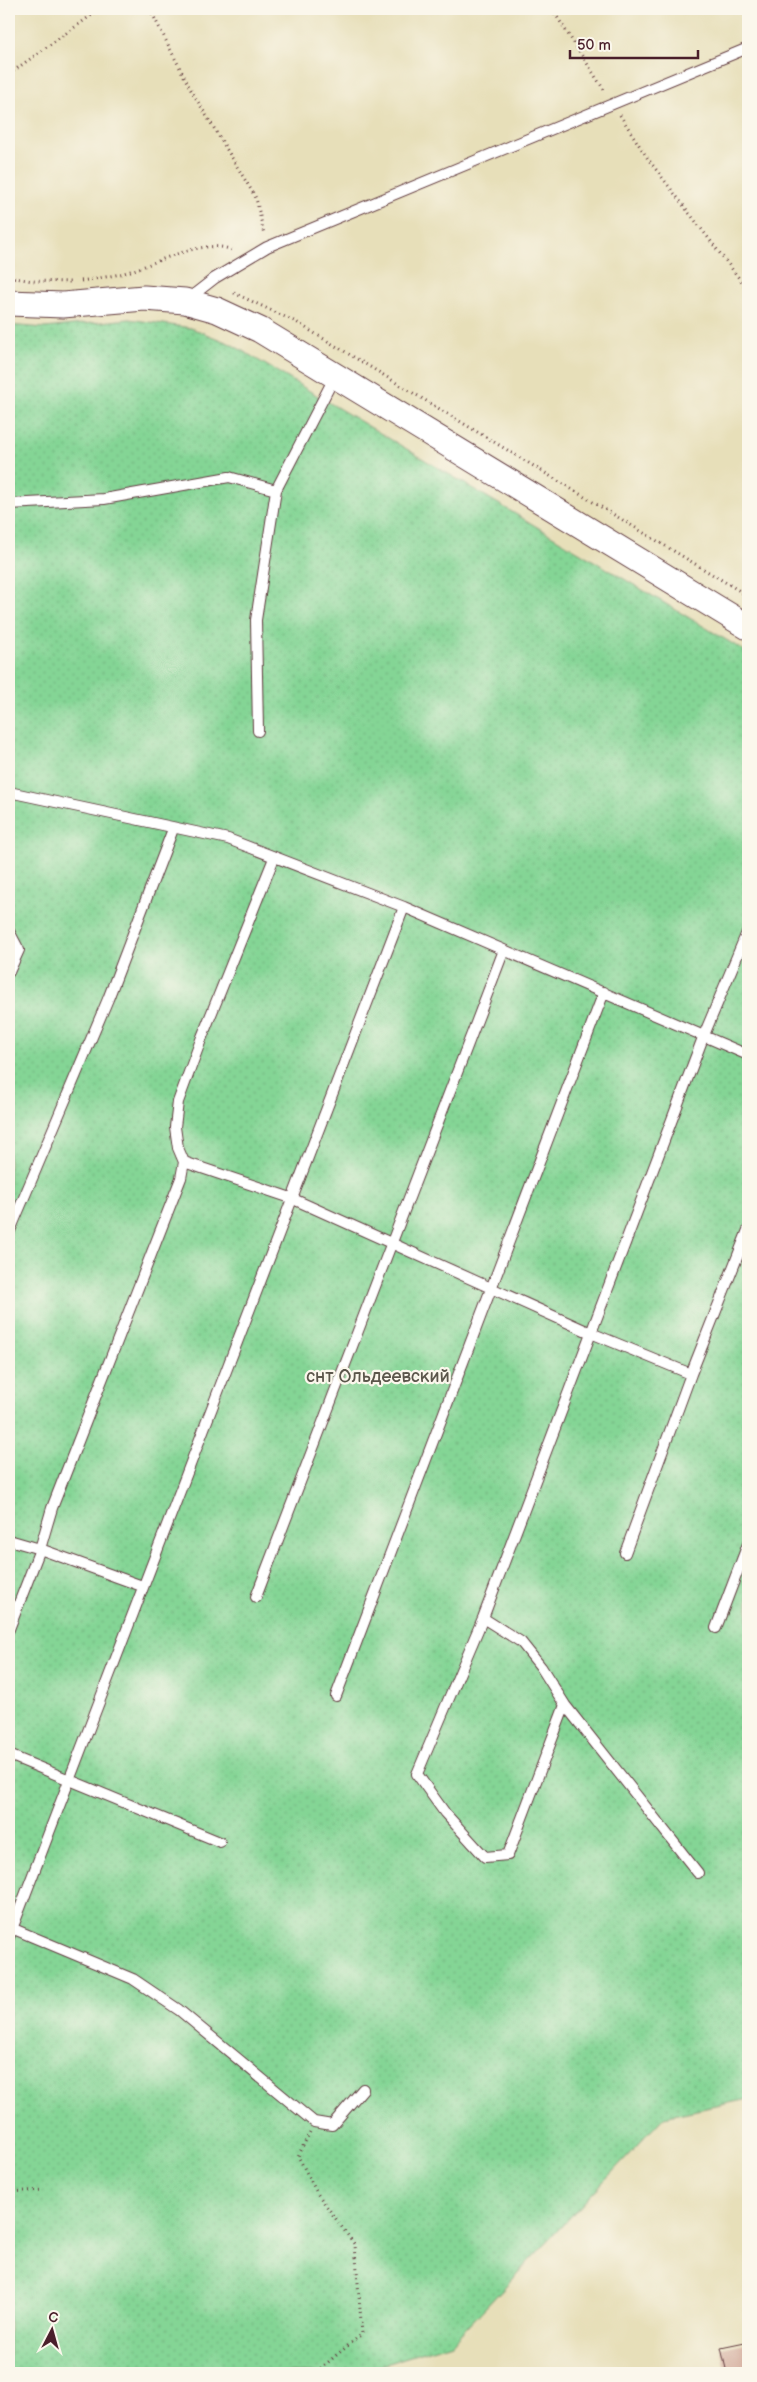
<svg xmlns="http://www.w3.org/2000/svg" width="757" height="2382" viewBox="0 0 757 2382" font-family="'Balsamiq Sans',sans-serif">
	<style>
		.garden { fill: url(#garden-dots); stroke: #677a60 }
		.building { fill: #cb9c8b }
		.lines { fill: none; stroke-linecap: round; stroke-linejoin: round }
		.service-casing { stroke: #623c40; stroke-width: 12 }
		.tertiary-casing { stroke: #623c40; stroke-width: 27 }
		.path { stroke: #623c40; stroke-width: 3; stroke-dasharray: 1 4; stroke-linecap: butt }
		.service { stroke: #fff; stroke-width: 10 }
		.tertiary { stroke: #fff; stroke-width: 25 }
		.labels { text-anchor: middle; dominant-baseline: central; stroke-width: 4.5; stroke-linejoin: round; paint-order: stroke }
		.park-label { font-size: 18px; fill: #5b564b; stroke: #fbf7ec }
	</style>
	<defs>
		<pattern id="garden-dots" width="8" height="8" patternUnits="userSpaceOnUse" patternTransform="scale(1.25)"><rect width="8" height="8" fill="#84d595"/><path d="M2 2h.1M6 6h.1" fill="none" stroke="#74b681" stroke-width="1.8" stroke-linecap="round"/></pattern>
	</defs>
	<rect width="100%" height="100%" fill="#fbf7ec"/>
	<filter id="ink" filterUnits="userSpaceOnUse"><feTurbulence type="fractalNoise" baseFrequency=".02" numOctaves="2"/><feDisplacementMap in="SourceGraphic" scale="10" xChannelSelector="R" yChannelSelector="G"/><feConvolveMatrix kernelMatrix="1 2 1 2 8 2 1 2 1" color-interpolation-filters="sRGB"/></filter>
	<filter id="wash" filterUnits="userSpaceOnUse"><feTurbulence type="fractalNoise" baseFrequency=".0096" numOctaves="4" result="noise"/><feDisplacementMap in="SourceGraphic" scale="20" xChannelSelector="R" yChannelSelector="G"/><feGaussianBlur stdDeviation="1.12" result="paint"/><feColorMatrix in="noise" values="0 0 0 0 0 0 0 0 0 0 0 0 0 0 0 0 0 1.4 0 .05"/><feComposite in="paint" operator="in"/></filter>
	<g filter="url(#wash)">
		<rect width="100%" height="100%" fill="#e7dfb9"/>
		<path class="garden" d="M129,319L191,328L231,344L748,653V2099L664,2117L452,2343L356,2373H9V325L45,328Z"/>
		<g id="blocks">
			<path class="building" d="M745,2343L748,2357V2373H727L721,2348Z"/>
		</g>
	</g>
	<g filter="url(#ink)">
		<use href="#blocks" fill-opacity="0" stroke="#623c40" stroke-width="1"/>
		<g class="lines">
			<g class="service-casing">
				<path id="service" d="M188,299L215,278L267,247L748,48
					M9,504L104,499L229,477L276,490
					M258,731L256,620L276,490L335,376
					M9,792L228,839L404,907L748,1055
					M9,931L19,950L9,972
					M184,1162L291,1198L591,1333L691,1374
					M9,1233L108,999L173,829
					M9,1540L40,1549L142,1586
					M625,1553L691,1374L748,1230
					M256,1597L504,950
					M483,1618L521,1642L541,1667L565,1705L508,1855L485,1857L445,1813L417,1774L483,1618L704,1035L748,930
					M716,1628L748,1544
					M9,1629L40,1549L52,1508L181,1178L184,1162L178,1148L175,1127L178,1102L202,1037L274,858
					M336,1696L604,992
					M565,1705L698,1873
					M9,1755L220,1842
					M9,1927L133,1979L179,2010L314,2122L332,2125L363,2089
					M9,1937L404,907"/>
			</g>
			<g class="tertiary-casing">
				<path id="tertiary" d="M9,303L63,305L144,298L185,301L217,310L260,330L748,627"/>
			</g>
			<path class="path" d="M150,9L191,90L256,198L264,234
				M552,9L606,93
				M9,74L96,12L105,9
				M620,115L648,159L748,290
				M9,277L33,281L73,282
				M81,281C94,279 107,277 120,274C151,267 204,235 234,251
				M234,293L296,322L748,596
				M310,2132L298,2156L317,2193L355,2245L362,2334L315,2373
				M9,2192L43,2190"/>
			<use href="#service" class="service"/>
			<use href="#tertiary" class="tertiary"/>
		</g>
	</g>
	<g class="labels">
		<g class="park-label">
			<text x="378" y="1376">снт Ольдеевский</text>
		</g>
	</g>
	<rect width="757" height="2382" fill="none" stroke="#fbf7ec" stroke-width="30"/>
	<g transform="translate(52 2330) rotate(6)" stroke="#fbf7ec" stroke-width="4" paint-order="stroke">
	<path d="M0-4L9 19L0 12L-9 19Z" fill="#4a1f2b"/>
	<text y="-8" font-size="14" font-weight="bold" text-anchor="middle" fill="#4a1f2b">С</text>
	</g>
	<path d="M570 50v8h128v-8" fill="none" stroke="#4a1f2b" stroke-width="2.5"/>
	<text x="577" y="50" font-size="15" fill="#4a1f2b" stroke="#fbf7ec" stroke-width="4" paint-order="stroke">50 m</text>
</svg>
